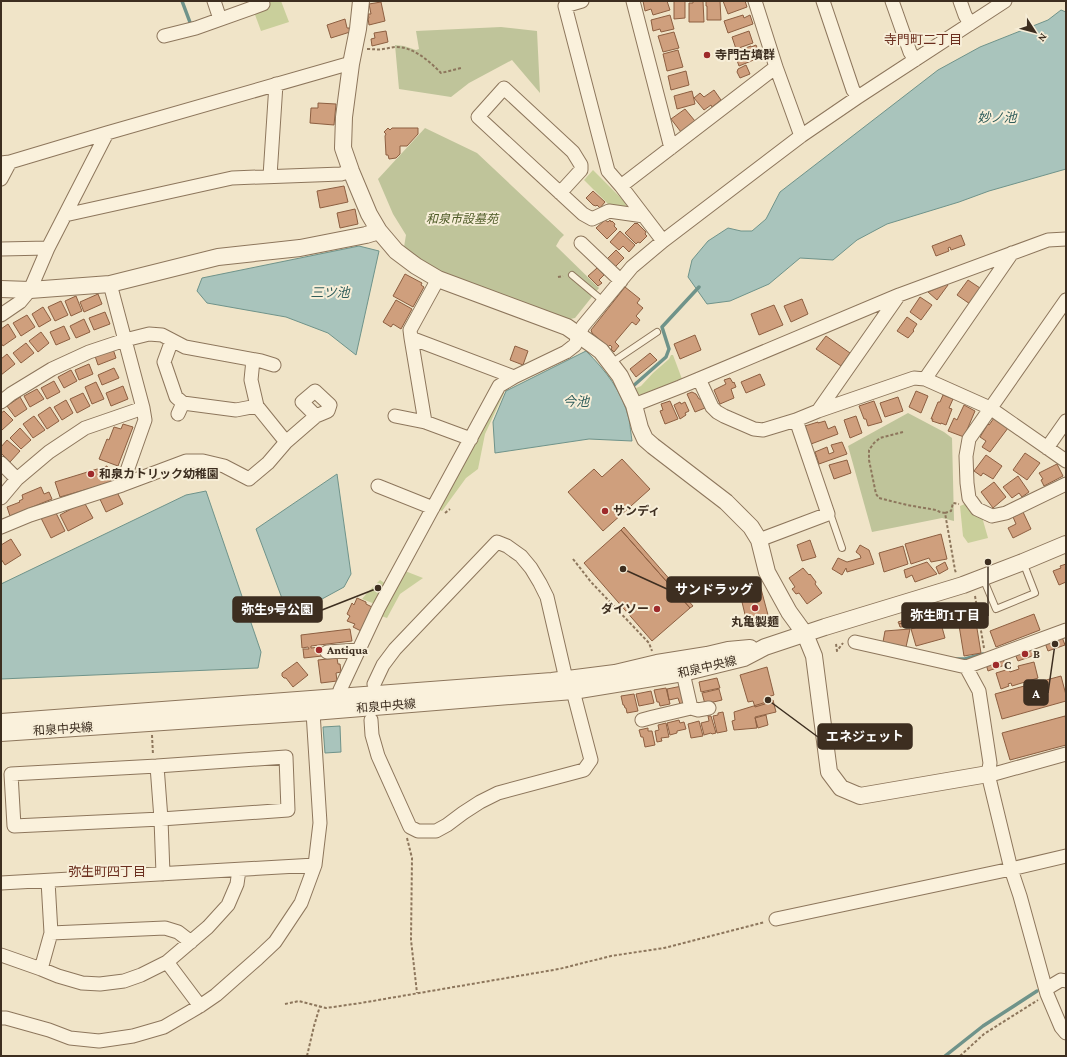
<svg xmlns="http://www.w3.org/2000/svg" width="1067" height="1057" viewBox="0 0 1067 1057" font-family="'Crimson Pro','Noto Sans JP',serif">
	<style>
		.green { fill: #c9cf9b }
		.cemetery { fill: #bfc49a }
		.water { fill: #a9c4bc; stroke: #6f938a }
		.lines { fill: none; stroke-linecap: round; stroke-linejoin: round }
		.stream { stroke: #6f938a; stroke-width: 3.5 }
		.building { fill: #cf9f7d; stroke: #8d5f41 }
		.service-casing { stroke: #8d765c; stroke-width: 8 }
		.minor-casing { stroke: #8d765c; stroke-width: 15 }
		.tertiary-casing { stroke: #8d765c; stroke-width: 18 }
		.path { stroke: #8d765c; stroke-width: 2; stroke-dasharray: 3 2; stroke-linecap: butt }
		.service { stroke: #faf1dc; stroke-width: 6 }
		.minor { stroke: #faf1dc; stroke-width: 13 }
		.tertiary { stroke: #faf1dc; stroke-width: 16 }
		.poi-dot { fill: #9e2a2b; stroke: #f7eed8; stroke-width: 1.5 }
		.labels { text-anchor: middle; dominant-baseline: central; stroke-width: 4; stroke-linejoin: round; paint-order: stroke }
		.poi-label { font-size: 12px; font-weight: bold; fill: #3d2e20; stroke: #f7eed8; text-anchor: start }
		.park-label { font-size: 12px; font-style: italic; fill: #4d5a26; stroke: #f7eed8 }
		.street-label { font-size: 12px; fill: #3d2e20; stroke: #f7eed8 }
		.neighbourhood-label { font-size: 13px; fill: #6b2e1e; stroke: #f7eed8 }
		.water-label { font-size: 13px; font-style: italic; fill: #2f5d5a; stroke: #f7eed8 }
		.leader { fill: none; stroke: #3d2e20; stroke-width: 1.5 }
		.callout-dot { fill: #3d2e20; stroke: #f7eed8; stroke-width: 1.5 }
		.callout { fill: #3d2e20; stroke: #3d2e20; stroke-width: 1.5 }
		.callout-label { font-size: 13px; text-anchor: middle; font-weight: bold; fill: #fff }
	</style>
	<rect width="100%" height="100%" fill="#f0e4c8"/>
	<path class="green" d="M267,1H281L289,22L261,31L254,12Z
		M593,170L624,201L627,207L609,205L584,180Z
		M671,355H673L682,379L640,395L634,392V389L641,386L653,373L669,359Z
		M502,391L504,393L485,434L478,469L466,478L442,511L437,509Z
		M967,503L982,517L988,538L968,543L963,536L960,506Z
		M405,571L423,578L400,594L387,618L381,616Z
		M380,580L386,584L375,604L362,599L367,593Z"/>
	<path class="cemetery" d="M501,27L537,31L540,93L512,60L469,83L451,97L399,89L395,45L404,46L416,50L419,49L416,31Z
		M425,128L477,153L564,235L560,239L556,246L599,288L575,318L566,320L437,272L404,247L406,235L393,214L378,179Z
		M908,413L944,432L952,438L954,521L942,518L872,532L848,446Z"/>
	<path class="water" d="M1061,10L1066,12V169L989,191L959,202L887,224L857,240L833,260L800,258L769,284L730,301L707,304L688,277L692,260L708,241L728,228L741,231H752L766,219L780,192L938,70L980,47L1048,20Z
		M359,246L379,251L356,355L328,333L286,317L207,303L197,291L202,278Z
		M586,351C606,371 622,391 629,419C630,426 631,433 632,441L589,439L495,453L493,422L506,391Z
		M337,474L351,574L344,587L289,617L256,529Z
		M206,491L261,652L258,668L1,679V584L186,495Z
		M340,726L341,752L325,753L323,727Z"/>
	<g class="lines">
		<path class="stream" d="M182,1L191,25
			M632,387L666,357L669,349L662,327L699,287
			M956,659H965L983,654
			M945,1056L983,1026L1037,991"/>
	</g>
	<path class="building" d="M643,1H667L670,10L653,15L651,9L645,11Z
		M674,1H685V18L674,19Z
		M693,1H703L704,22H689V3H693Z
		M706,1H720L721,20H707V6H706Z
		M723,1H745L747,7L728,14Z
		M381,2L385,21L369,25L368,18H369L368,14H371L369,4Z
		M670,15L674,29L661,32L660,29L653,31L651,20Z
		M743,15L744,18L750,15L753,24L728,33L724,21Z
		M345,19L347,28H349L350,32L331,38L327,25Z
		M386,31L388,42L372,46L371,39L375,38L374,33Z
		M749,31L753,43L736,49L732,37Z
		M674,32L679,48L663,52L658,36Z
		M756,45L761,57L739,66L734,52L751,46V47Z
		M678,50L683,67L667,71L663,54Z
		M746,65L750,74L740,78L737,72L738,69Z
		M686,71L689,85L671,90L668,76Z
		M714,90L721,100L712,107L711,105L704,110L694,98L700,93L704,97Z
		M692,91L695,104L677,109L674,96Z
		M318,103L336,104L334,125L310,123L311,108H318Z
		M685,109L695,121L681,132L671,119Z
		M388,128L390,130L392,128H418V134L407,146H400V154L396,158L389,159L388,155H386L385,136L386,134L384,132Z
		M344,186L348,202L320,208L317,191Z
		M593,191L605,202L600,208L597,205L596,206L593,205L586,198Z
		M355,209L358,224L340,228L337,213Z
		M605,220L608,222L610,220L611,222L612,221L615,224L614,226L617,229L607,239L596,228Z
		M635,223L636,224L637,223L646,232L645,234L647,236L640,243L638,242L636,244L625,233Z
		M620,231L635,245L629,252L623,246L619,250L610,242Z
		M961,235L965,245L951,250L950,247L948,248L949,251L936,256L932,246Z
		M616,250L624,258L615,267L607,259Z
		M597,268L604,275L599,280L602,283L598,286L588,276Z
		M405,274L422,283L421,285L424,287L413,307L393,296Z
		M968,280L980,288L970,304L957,295Z
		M947,284L948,285L937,300L928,292Z
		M625,287L640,299L637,303L643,308L636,316L640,320L636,325L632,322L615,342L619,346L614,352L611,349L612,347L610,345L608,347L592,333L591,330Z
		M98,294L102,304L84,312L80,302Z
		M76,296L82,311L71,316L65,301Z
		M920,297L932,305L921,320L910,312Z
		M802,299L808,314L791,322L784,306Z
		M396,300L412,309L401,329L393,324L391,327L383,322Z
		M61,301L68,315L55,321L48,307Z
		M774,305L783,325L759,335L751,314Z
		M43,307L51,320L39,327L32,314Z
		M105,312L110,324L94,330L89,318Z
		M27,315L35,327L21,336L13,323Z
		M907,317L917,324L913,330L914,331L908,338L897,331Z
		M84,319L90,332L76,338L70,326Z
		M8,324L16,337L3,346L1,343V329Z
		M64,326L70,339L56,345L50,332Z
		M41,332L49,343L38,352L29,341Z
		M695,335L701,350L680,359L674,344Z
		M826,336L850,353L841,366L816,349Z
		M26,343L34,353L21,363L13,353Z
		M112,346L116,358L98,365L94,353Z
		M515,346L528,351L523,365L510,360Z
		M650,353L657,360L636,377L630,369Z
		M7,354L15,364L1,375V359Z
		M89,364L93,374L79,380L75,370Z
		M114,368L119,378L102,385L98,375Z
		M71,370L77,381L64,388L58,377Z
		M760,374L765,385L746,393L741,382Z
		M730,378L733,383L734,382L736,387L731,389L734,398L720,404L714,390L726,384L724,380Z
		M54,381L60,392L47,399L41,388Z
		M96,382L104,399L92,404L85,387Z
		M123,386L128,399L111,406L106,393Z
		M37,389L44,399L30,407L24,396Z
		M916,391L928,396L921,413L909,407Z
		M692,392L696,394L699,399H701L705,408L695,412L687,394Z
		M83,393L90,406L77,413L70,399Z
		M943,395L953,399L949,408L952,409L946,425L941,423V424L932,421L933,419H931L938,402H940Z
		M20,397L27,409L15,417L7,406Z
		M898,397L903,411L885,417L880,403Z
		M66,400L73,413L62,420L54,407Z
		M670,401L678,419L665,424L660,411L663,410L661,404Z
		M874,401L882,422L868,426L866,419H864L859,406Z
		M680,402L681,404L685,402L689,411L685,413L686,415L680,419L674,405Z
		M964,405L975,411L964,437L948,431L954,418L957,420Z
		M50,407L59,421L47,429L38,415Z
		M4,411L13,420L2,430L1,429V413Z
		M34,416L45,430L33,438L23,424Z
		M856,416L862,433L850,438L844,420Z
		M994,418L1008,428L990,452L982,447L986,441L980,437L988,424L989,425Z
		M825,421L828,429L835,426L838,434L811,444L805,426L818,422V423Z
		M123,424L133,427L118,466L99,459L107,439L109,440L114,427L121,429Z
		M20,428L31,440L21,449L10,438Z
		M7,440L20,451L10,462L1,453V447Z
		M842,442L847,454L819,464L815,452L827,447L829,454L834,452L831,445Z
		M1025,453L1040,463L1027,480L1013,470Z
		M986,455L1002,466L993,479L983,473L981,476L974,471Z
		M622,459L650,489L603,531L568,492L594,469L602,477Z
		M847,460L851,473L834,479L829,465Z
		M1057,464L1063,476L1044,486L1041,480L1043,479L1039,473Z
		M107,466L112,482L60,497L55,482Z
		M1018,476L1029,492L1022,497L1019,493L1012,498L1003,487Z
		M994,482L1006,497L993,508L981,492Z
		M41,487L44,494L49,492L52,499L10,516L7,507L20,502L19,501L23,499L22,495Z
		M115,488L123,504L106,512L98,495Z
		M84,502L93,518L68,531L60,515Z
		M54,509L65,531L51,538L40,516Z
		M1023,512L1031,529L1013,538L1008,528L1016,524L1013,517Z
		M624,527L693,606L690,608L621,530Z
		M621,530L690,608L652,641L584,563Z
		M941,534L947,559L931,562L929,558L911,564L905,544Z
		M11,539L21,555L5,565L1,559V545Z
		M810,540L816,557L802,561L797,545Z
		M860,545L869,550L874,564L847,572L846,568L842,575L832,569L838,558L847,562L861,558L860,555L856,552Z
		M903,546L908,564L884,572L879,553Z
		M927,562L937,574L915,582L912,575L906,578L904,570Z
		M945,562L948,569L939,574L936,567Z
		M1066,564V582L1059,585L1053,571L1061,568L1060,566Z
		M803,568L809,575L810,574L816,582L815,584L822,593L807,604L799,593L796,594L792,589L795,587L789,578Z
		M760,585L768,615L760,617L761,619L747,623L742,602L744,601L741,590Z
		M357,598L366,602V604L372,607L361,631L353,627L355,624L347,621L350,616L347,614L352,603L354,605Z
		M973,604L981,653L964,656L956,607Z
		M944,607L945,610L899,624L898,622Z
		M954,607L950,614L947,615L913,626L900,627L899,624Z
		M1034,614L1040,630L996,647L990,631Z
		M940,620L945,638L916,646L911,629Z
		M350,629L352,641L311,646V648L320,647L322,656L304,658L303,649H309L308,647L302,648L301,635Z
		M910,629L906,647L883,642L885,631Z
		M1062,637L1065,645L1048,651L1045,643Z
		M1032,647L1035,655L1018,661L1015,654Z
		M337,658L338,664H340L341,672L336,673L337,681L321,683L318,660Z
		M1003,658L1005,665L988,671L986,664Z
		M297,662L308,675L293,687L286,678H284L282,676V673Z
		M1034,662L1038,678L1012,686L1011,683L1008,684L1009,686L1001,689L996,673L1009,669L1010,672L1019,669L1018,666Z
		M767,667L774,695L764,698L765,704L755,707L753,701L748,702L740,675Z
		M1061,676L1066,695V701L1002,719L995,694Z
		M717,678L720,688L701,692L699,682Z
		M682,686L685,703L680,704L678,698L669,700L667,689Z
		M666,688L670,704L660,706L659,702H657L654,690Z
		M719,689L722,700L705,704L702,693Z
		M651,691L654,703L639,706L636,694Z
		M634,694L638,711L627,713L626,708H625L624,705H623L621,696Z
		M773,700L776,712L755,717L757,728L734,730L732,721L735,720L734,712Z
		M723,712L727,731L717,733L713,716L718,715V713Z
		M766,715L768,725L758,728L755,718Z
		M708,716H711L716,733L712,734L711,733L704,735L701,723L709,721Z
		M1065,716L1066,720V745L1010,760L1002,733Z
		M679,720L680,723L684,722L686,729L677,731V733L670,735L667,723Z
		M699,721L703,736L691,738L688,724Z
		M666,723L669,737L661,738L662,741L657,742L655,731L659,730L658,725Z
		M648,728V731H652L655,745L645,747L643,737H641L639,730Z"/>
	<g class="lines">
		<g class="service-casing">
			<path id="service" d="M572,275L603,301
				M611,363L657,332
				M828,514L831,516L842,548
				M983,578L996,609L1035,593L1023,562"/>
		</g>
		<g class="minor-casing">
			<path id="minor" d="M214,1L220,19
				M582,1L565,6L608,171L621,186L663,241
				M633,1L671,148
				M755,1L776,67L801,136
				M823,1L853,90L858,97
				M892,1L910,52L915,60
				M960,1L965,15L970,24
				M164,36L196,28L263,4L262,1
				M1,163L10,162L107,133L344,65L351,64
				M270,176L276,84
				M1,179L10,162
				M621,186L776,67
				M560,193L581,170V165L573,152L504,88L478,117L583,214L592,219L609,211L644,216
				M65,215L232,178L341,174L351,171
				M581,243L621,281
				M1,249L48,248
				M1066,300L969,439L966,456L967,483L969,498L977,509L992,516L1006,513L1066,484
				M1,315L20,302L30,290L48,248L107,133
				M411,338L514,377
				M172,340L164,362L176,397L183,403L236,410L257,406
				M253,360L251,380L257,406L286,442
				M699,379L712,407L717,412L724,416L754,429L763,430L796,420L818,411L914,378L925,379L990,408L1066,461
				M925,379L1012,253
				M1,402L11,394L52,369L89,352L125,340L149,334L162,335L185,347L261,361L274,365
				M634,405L680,387L899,295L1048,240L1066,239
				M818,411L899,295
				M178,414L183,403
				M395,416L425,422L471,439
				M425,422L411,338L410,330L438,279
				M1047,448L1066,421
				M1,463L17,479
				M122,485L186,461H203L224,466L249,479L268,463L286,442L316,416L328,411L330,405L315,391L302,402L316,416
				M378,486L433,508
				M1,498L17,479L49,452L85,428L143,408
				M1,527L30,515L122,485L145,420L143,408L110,284
				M759,540L828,514L796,420
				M855,642L966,667L979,691L990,763L988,774L1011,869L1020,896L1047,994L1061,1027L1066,1033
				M327,652L359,650
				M966,667L1066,630
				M374,684L383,665L395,649L497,542L507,546L521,556L531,568L540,583L547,597L566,679
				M339,697L340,690L378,609L499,386L514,377L566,352L575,345L579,334L583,326L632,267L663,241L801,136L858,97L1005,1
				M691,708L698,710L709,708
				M371,720L372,735L378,756L410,827L418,831H436L447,825L463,813L480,802L498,793L584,770L591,760L573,691
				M642,720L653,717L691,708L683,673
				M157,766L286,757L288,810L161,819L14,826L11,774L157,766L161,819L163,874
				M988,774H994L1066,754
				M1,883L315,865
				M776,919L1011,869L1066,856
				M51,933L165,928L178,932L191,942
				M1,955L41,969L58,976L82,983L100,984L124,981L141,975L167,962L208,927L228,905L237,884L239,870
				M167,962L200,1006
				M41,969L51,933L48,881
				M1046,989L1061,980L1066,981
				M1,1018H6L49,1030L70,1038L99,1041L133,1036L164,1027L200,1006L216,995L258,958L275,942L301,903L315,865L320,823L313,712"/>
		</g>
		<g class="tertiary-casing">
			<path id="tertiary" d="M361,1L358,29L351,64L344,117L343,148L351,171L369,214L379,231L396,251L416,266L438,279L567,327L590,343L601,351L620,376L634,405L640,428L645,439L653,446L726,502L751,527L759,540L767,572L789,612L805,634L814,656L829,772L841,788L860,796L988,774
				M1,289L30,290L110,284L218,257L300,248L366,235L379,231
				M1,722L552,681L615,673L657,663L707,655L728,650L750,648
				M1,733L313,712L573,691L683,673L744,658L765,647L825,627L963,585L1023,562L1066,544"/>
		</g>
		<path class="path" d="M367,49C373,49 378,50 383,49C387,49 391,47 396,47C414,47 429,61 441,73L461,68
			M558,277L563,276
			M903,432L880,438L874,443L869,450V460L876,494L879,498L907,505L936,510L940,512L945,513L955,570L956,573
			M445,513L450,509
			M945,513L951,511L953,503L959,504
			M573,559L591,582L649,643L652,651
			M975,596L984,648
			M836,644L837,651L843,643
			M152,735L153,755
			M407,838L412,858L411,940L417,993
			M285,1004L299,1001L326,1008L361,1003L559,969L611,956L664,948L765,922
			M307,1056L314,1026L320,1006
			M960,1056L984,1034L1038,1000"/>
		<use href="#service" class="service"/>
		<use href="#minor" class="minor"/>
		<use href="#tertiary" class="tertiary"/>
	</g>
	<g class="poi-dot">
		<circle cx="707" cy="55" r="4"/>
		<circle cx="91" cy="474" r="4"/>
		<circle cx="605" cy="511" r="4"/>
		<circle cx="755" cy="608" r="4"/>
		<circle cx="657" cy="609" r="4"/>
		<circle cx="319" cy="650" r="4"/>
		<circle cx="1025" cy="654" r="4"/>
		<circle cx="996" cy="665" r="4"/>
	</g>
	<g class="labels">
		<g class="poi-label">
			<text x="715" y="55">寺門古墳群</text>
			<text x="99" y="474">和泉カトリック幼稚園</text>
			<text x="613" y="511">サンディ</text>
			<text x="649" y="609" text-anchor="end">ダイソー</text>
			<text x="755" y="622" text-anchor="middle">丸亀製麺</text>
			<text x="327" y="650">Antiqua</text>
			<text x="1033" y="654">B</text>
			<text x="1004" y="665">C</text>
		</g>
		<g class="park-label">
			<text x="462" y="219">和泉市設墓苑</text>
		</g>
		<g class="street-label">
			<text transform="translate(707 667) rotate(-13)">和泉中央線</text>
			<text transform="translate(386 706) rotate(-5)">和泉中央線</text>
			<text transform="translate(63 729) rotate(-4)">和泉中央線</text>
		</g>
		<g class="neighbourhood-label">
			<text x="923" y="39">寺門町二丁目</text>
			<text x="107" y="871">弥生町四丁目</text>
		</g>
		<g class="water-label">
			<text x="997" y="117">妙ノ池</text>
			<text x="330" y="292">三ツ池</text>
			<text x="576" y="401">今池</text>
		</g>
	</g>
	<path class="leader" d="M623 569L667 589M378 588L322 610M988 562L988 616M1055 644L1048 693M768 700L818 737"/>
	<g class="callout-dot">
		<circle cx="623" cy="569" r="4"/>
		<circle cx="378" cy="588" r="4"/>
		<circle cx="988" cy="562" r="4"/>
		<circle cx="1055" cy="644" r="4"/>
		<circle cx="768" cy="700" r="4"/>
	</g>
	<g class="callout">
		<rect x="667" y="577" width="94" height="25" rx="4"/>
		<rect x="233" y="597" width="89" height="25" rx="4"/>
		<rect x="902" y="603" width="86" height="25" rx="4"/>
		<rect x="1024" y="680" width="24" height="25" rx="4"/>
		<rect x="818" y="724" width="94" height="25" rx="4"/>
	</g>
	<g class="callout-label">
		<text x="714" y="594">サンドラッグ</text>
		<text x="277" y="614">弥生9号公園</text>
		<text x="945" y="620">弥生町1丁目</text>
		<text x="1036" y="698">A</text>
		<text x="865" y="741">エネジェット</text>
	</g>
	<rect width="1067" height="1057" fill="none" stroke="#3d2e20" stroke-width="4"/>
	<g transform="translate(1035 32) rotate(126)" stroke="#f7eed8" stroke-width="3" paint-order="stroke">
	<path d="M0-3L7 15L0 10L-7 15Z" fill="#3d2e20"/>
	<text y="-6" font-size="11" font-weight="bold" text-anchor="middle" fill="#3d2e20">N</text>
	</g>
</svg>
